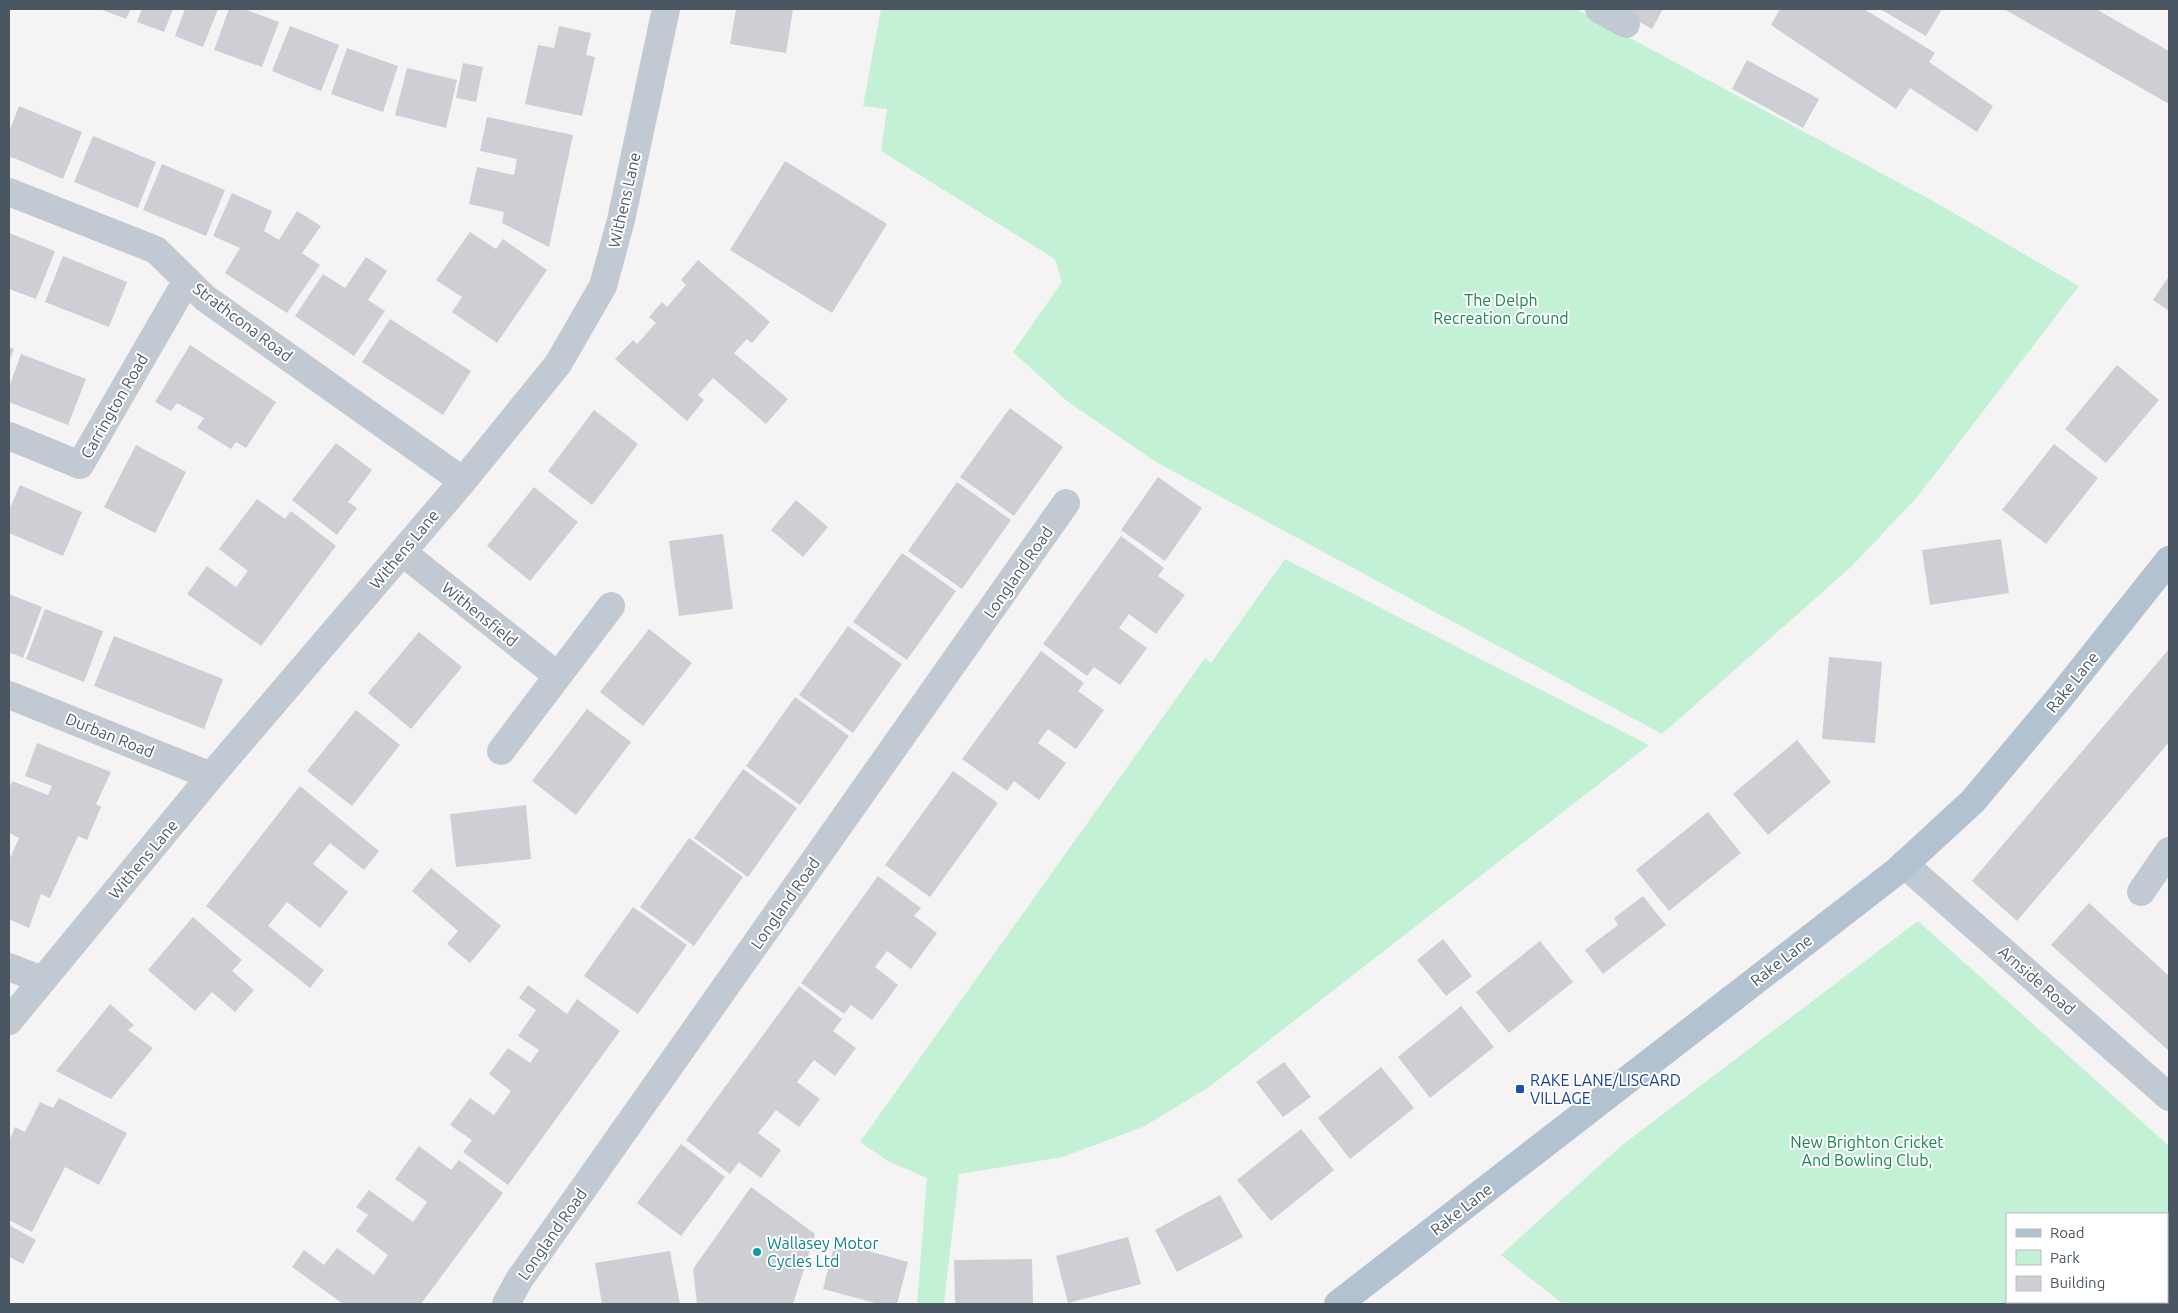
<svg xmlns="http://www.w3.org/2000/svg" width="2178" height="1313" viewBox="0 0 2178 1313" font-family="Ubuntu,sans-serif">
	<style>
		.green { fill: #c3f1d5; fill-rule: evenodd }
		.building { fill: #cdcfd5 }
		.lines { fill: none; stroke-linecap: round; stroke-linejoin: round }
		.minor { stroke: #c1cad2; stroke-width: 28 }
		.major { stroke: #b3c2d1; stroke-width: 28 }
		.transit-dot { fill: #1a4fb4; stroke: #fff; stroke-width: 2 }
		.culture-dot { fill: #0f9aa8; stroke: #fff; stroke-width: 2 }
		.labels { text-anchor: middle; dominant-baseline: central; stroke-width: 4; stroke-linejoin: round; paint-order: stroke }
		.street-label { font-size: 16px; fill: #4a5661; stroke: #fff }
		.park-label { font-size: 16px; fill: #17864f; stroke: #fff }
		.transit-label { font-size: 16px; fill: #164399; stroke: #fff; text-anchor: start }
		.culture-label { font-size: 16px; fill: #0d838f; stroke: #fff; text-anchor: start }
	</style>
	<rect width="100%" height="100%" fill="#f5f3f3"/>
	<path class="green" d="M881,9H1576L1933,201L2079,286L1918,496L1851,567L1662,734L1156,462L1067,401L1013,352L1062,282L1055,259L881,151L887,109L863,106Z
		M1285,559L1649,745L1209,1087L1143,1127L1063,1157L959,1174L944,1304H917L927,1178L888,1161L860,1142L1205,658L1211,663Z
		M1918,921L2169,1146V1304H1563L1501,1255L1621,1146ZM2007,1214H2167V1302H2007Z"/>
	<path class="building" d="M100,9H131L126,19Z
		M142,9H173L164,32L137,22Z
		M185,9H218L203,47L175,36Z
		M229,9H244L279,22L262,67L214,50Z
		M736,9H793L786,53L730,44Z
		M1622,9H1663L1652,29L1620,11Z
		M1780,9H1864L1935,53L1929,62L1993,106L1977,132L1910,88L1896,109L1771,25Z
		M1880,9H1942L1926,36Z
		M2004,9H2096L2169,51V104Z
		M290,26L339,45L321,91L272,71Z
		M559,26L591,33L586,55L595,57L582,116L525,104L538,45L554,48Z
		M347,48L398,66L383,112L331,94Z
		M1747,60L1819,99L1803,128L1732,89Z
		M463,63L483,67L476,102L456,98Z
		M407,68L457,80L446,128L395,115Z
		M19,106L82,132L63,179L9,156V132Z
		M487,117L573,135L549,247L502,223L504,212L469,204L477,167L514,175L517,159L480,151Z
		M93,136L156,162L138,208L74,182Z
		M785,161L887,224L832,313L730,250Z
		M162,164L225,190L206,236L143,210Z
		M232,193L272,211L264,231L279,240L297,211L321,226L302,253L320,265L287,313L225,273L240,248L213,236Z
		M470,232L496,249L503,239L547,270L497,343L452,312L462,297L436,280Z
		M9,233L55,251L36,299L9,289Z
		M63,256L127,282L109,327L45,302Z
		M366,257L387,271L368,300L385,311L354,356L295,316L323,274L345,288Z
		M698,260L770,322L752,343L747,339L734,353L788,399L766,424L713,378L698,395L704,400L687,421L615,359L633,340L637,344L656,323L649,317L662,302L667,307L686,285L681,280Z
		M2169,276V311L2153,300Z
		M390,319L471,371L443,415L362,362Z
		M190,345L276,402L246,448L236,442L231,449L213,438L197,428L204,418L177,403L171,411L155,402Z
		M9,347L14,349L9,362Z
		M21,354L86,379L68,425L9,402V387Z
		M2117,365L2159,400L2106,463L2065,429Z
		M1010,408L1063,447L1014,516L960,477Z
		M594,410L638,444L592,505L548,471Z
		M336,443L372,470L348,502L357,508L337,535L292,500Z
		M2054,444L2098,478L2046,544L2002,510Z
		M136,445L186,472L155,533L104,507Z
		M1158,477L1202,508L1165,561L1121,530Z
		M957,482L1011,520L962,589L908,551Z
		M20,485L82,512L63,556L9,533V510Z
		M534,487L578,522L530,581L487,546Z
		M257,499L285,519L291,511L336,546L261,646L187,594L207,566L236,587L248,571L219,549Z
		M796,500L828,527L803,557L771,530Z
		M723,534L733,609L679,616L669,541Z
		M1121,536L1164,568L1158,576L1185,595L1156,634L1129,614L1119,628L1147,648L1120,685L1094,667L1087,676L1043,644Z
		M2001,539L2009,593L1930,605L1922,550Z
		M902,553L956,591L907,660L853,622Z
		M9,594L42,607L23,658L9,652Z
		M45,609L103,631L84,682L26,659Z
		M848,626L902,664L853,733L799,695Z
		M649,629L692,663L643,726L600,692Z
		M419,632L462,667L411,729L368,693Z
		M114,636L223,679L204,729L94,686Z
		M2169,649V742L2017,921L1972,881Z
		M1041,651L1084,683L1078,691L1104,710L1076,749L1048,729L1038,743L1066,763L1039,800L1014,781L1007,791L962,759Z
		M1829,657L1882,662L1875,743L1822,739Z
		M795,697L849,736L800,805L746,766Z
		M587,709L631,742L576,815L532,781Z
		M356,710L400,745L352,806L307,771Z
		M1797,740L1831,782L1768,835L1733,794Z
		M37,743L111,772L96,804L101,807L87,840L78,836L50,898L41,894L29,928L9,919V857L10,858L19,838L9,833V789L12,781L48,795L52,786L25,776Z
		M743,769L797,808L748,877L694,838Z
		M953,771L998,803L930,897L885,865Z
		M300,786L379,851L364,870L330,843L313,864L348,892L320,928L287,902L268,926L324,970L310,988L206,906Z
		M526,805L531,859L456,867L450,814Z
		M1708,812L1741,853L1669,911L1636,870Z
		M689,838L743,877L694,946L640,907Z
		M431,868L501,926L470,963L447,944L458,931L412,891Z
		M878,876L921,908L914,916L937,933L911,969L887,951L875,967L898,985L872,1020L851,1005L844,1014L801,983Z
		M1643,896L1666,925L1603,974L1585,950L1618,925L1614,918Z
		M2089,903L2169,976V1051L2051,945Z
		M633,907L687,945L638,1014L584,976Z
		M193,917L242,960L232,971L254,990L235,1012L212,992L195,1011L148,970Z
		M1443,939L1472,976L1446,996L1417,960Z
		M1540,941L1573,982L1509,1033L1476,992Z
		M528,985L567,1014L577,999L620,1031L508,1185L463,1152L472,1140L450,1125L470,1098L494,1115L511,1091L489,1074L508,1048L530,1063L539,1050L518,1036L536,1010L519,998Z
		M799,986L842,1019L833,1031L856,1048L835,1076L814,1060L797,1082L820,1099L799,1127L776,1110L758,1133L781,1150L761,1178L739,1162L730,1174L686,1140Z
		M110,1004L134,1025L128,1030L153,1048L111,1099L56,1071Z
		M1461,1006L1494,1047L1430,1098L1398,1057Z
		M1284,1062L1311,1097L1283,1117L1256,1082Z
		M1381,1067L1414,1108L1350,1159L1318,1118Z
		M59,1098L127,1133L99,1185L65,1167L32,1232L9,1220V1141L15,1127L25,1132L40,1102L53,1108Z
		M1301,1129L1334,1170L1271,1221L1237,1180Z
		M681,1144L725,1177L681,1236L637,1203Z
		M419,1146L451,1170L459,1160L503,1193L421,1304H343L292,1267L304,1250L324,1265L337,1248L374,1275L388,1255L356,1231L368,1215L356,1207L369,1190L413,1222L427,1202L395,1179Z
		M751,1187L815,1234L793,1304L697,1303L693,1269Z
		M1220,1195L1243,1237L1177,1272L1155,1230Z
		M9,1225L36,1240L23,1264L9,1257Z
		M1128,1237L1141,1284L1068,1303L1056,1256Z
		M835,1242L908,1262L897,1304H879L823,1289Z
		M670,1251L680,1304H602L595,1263Z
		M1032,1259L1033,1304H955L954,1260Z"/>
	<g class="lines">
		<path class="minor" d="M1599,9L1626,24
			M9,192L156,250L205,298L463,481
			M9,436L80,465L187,280
			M402,552L558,676
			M9,695L211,776
			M501,751L611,606
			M1904,864L2169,1097
			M2141,892L2169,851
			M9,967L42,980
			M9,1021L211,776L463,481L558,364L603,286L621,220L666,9
			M506,1304L519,1280L1066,503"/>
		<path class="major" d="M1338,1304L1897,871L1973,801L2061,696L2169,560"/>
	</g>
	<rect class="transit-dot" x="1515" y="1084" width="10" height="10" rx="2.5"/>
	<circle class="culture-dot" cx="757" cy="1252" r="5"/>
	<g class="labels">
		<g class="street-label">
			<text transform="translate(624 200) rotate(-77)">Withens Lane</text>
			<text transform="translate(243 322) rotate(37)">Strathcona Road</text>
			<text transform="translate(114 406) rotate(-60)">Carrington Road</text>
			<text transform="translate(404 549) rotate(-50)">Withens Lane</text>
			<text transform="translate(1018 572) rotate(-55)">Longland Road</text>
			<text transform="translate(480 614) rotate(39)">Withensfield</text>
			<text transform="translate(2072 682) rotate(-51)">Rake Lane</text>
			<text transform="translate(110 735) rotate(22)">Durban Road</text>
			<text transform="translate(143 859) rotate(-50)">Withens Lane</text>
			<text transform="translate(785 903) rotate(-55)">Longland Road</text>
			<text transform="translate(1781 960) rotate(-38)">Rake Lane</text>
			<text transform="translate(2037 980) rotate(41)">Arnside Road</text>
			<text transform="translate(1461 1209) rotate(-38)">Rake Lane</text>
			<text transform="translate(552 1234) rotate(-55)">Longland Road</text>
		</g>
		<g class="park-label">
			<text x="1501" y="300">The Delph<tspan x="1501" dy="18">Recreation Ground</tspan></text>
			<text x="1867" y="1142">New Brighton Cricket<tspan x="1867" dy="18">And Bowling Club,</tspan></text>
		</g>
		<g class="transit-label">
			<text x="1530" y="1080">RAKE LANE/LISCARD<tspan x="1530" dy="18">VILLAGE</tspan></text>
		</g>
		<g class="culture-label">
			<text x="767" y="1243">Wallasey Motor<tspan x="767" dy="18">Cycles Ltd</tspan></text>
		</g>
	</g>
	<rect width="2178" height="1313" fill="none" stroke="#4a5661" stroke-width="20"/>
	<rect x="2006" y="1213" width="162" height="90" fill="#ffffff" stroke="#b7bbc0"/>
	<rect x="2016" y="1229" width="25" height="8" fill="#b3c2d1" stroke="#b7bbc0"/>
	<text x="2050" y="1238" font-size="15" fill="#4a5661">Road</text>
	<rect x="2016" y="1250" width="25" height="15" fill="#c3f1d5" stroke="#b7bbc0"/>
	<text x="2050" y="1263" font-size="15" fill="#4a5661">Park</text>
	<rect x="2016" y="1276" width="25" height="15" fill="#cdcfd5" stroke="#b7bbc0"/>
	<text x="2050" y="1288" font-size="15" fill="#4a5661">Building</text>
</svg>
